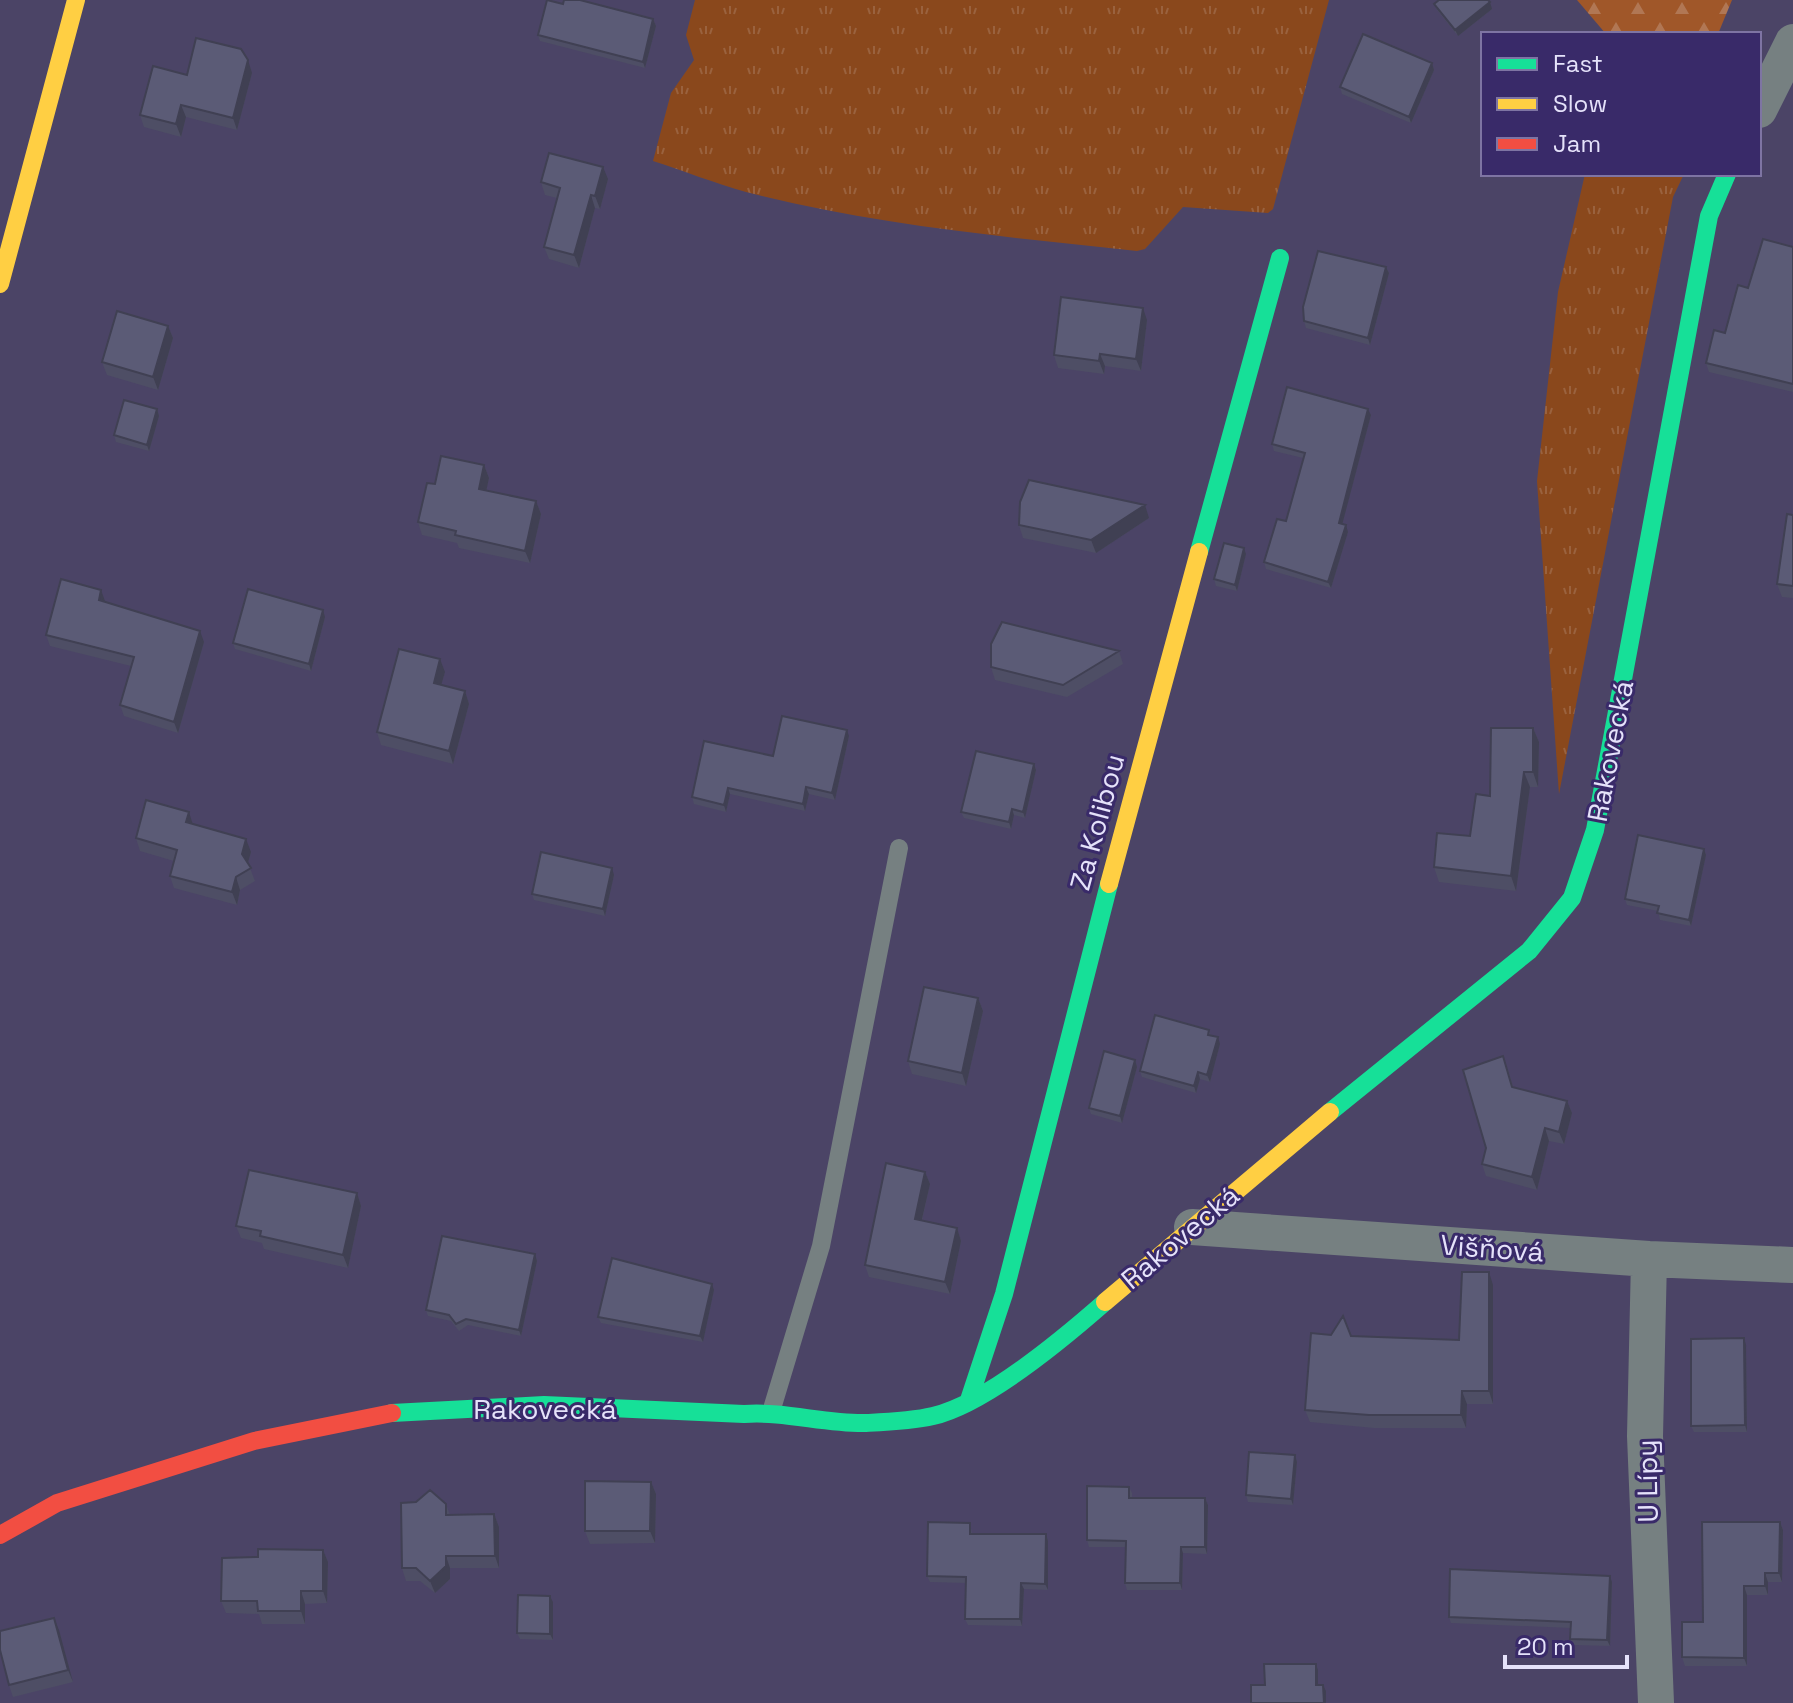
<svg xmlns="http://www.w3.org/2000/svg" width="1793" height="1703" viewBox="0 0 1793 1703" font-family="'Space Grotesk',sans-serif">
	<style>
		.grass { fill: url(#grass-tufts) }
		.forest { fill: url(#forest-firs) }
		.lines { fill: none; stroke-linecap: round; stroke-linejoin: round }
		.lane { stroke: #768081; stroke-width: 18 }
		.street { stroke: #768081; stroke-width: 36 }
		.fast { stroke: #16e098; stroke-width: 18 }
		.slow { stroke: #ffcf43; stroke-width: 18 }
		.jam { stroke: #f24e42; stroke-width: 18 }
		.wall { fill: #4e4e65 }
		.shaded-wall { fill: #404053 }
		.building { fill: #5b5b76; stroke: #404053; stroke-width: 2 }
		.labels { text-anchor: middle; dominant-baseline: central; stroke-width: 6; stroke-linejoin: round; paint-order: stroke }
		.street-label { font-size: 28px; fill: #e5e2fa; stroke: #392a69 }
	</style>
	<defs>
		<pattern id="grass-tufts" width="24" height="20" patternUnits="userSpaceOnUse" patternTransform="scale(2)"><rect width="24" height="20" fill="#8a481c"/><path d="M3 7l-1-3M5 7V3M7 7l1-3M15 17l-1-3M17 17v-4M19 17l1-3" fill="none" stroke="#9a623e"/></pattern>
		<pattern id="forest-firs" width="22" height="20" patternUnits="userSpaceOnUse" patternTransform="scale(2)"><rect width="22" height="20" fill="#a05729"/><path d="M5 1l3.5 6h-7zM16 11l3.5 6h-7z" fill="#b17754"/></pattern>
	</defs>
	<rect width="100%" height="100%" fill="#4b4466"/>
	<path class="grass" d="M695,0H1329L1273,209L1268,213L1183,207L1145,249L1137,251C1007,237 872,225 746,192C714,183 684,171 653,161L671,93L694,60L686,35Z
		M1585,174H1684L1673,197L1559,794L1537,481L1558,292Z"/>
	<path class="forest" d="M1577,0H1732L1718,34H1606Z"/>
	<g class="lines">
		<path class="lane" d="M771,1412L821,1246L899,848"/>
		<path class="street" d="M1759,110L1793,42
			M1192,1227L1649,1259L1793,1265
			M1649,1259L1645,1436L1656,1703"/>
		<path class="fast" d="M1199,552L1280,258
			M1330,1112L1529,951L1572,898L1595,830L1709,216L1727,174
			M969,1400L1004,1294L1109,884
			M392,1413L544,1405L744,1414C785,1411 825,1424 866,1423C887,1422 912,1421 933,1416C985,1404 1064,1338 1105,1302"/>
		<path class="slow" d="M0,284L76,0
			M1109,884L1199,552
			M1105,1302L1330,1112"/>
		<path class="jam" d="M0,1535L57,1503L254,1441L392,1413"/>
	</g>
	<path class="wall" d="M1434,4L1492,9L1458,36L1437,10Z
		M653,19L656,26L645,68L540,41L538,35Z
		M1432,63L1434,70L1411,123L1342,94L1340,87Z
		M252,73L237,130L186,117L181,137L144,127L140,115L187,75Z
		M608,179L600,209L595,208L579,268L549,259L544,247L557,198L545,195L541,182Z
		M1793,247V392L1709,372L1706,363L1725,333L1748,288Z
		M1386,267L1389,273L1370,345L1306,328L1304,321Z
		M1147,320L1141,371L1105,366L1104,374L1058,368L1054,355Z
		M168,326L173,338L158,390L107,375L102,362Z
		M157,409L159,416L149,451L116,442L114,435Z
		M1371,415L1342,524L1348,532L1331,588L1266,569L1264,562L1286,521L1303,458L1274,451L1272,444Z
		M484,465L489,478L486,490L536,501L541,514L530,563L459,548L457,543L422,535L418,522L435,484Z
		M1793,515V598L1782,597L1777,584Z
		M1149,518L1096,553L1023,538L1019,525Z
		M1246,554L1237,591L1216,586L1214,579Z
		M105,601V602L204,642L178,733L124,716L120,705L131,666L50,646L46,635Z
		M325,617L311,671L235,649L233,643Z
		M1119,651L1123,664L1067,697L995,680L991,667Z
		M445,672L441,685L465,691L469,704L453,764L381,745L377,732Z
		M1533,728L1539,742L1538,787H1530L1516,891L1439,882L1434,867L1470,836L1490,796Z
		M849,736L835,800L809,794L805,811L730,794L726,812L694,804L692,797L773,756Z
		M1034,764L1036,770L1025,818L1014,815L1011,829L964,818L961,812Z
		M193,824L251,852L248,863L255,881L240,890L237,905L174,888L170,876L174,861L140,851L136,838Z
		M1704,849L1706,855L1691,926L1660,920L1658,911L1627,905L1625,899Z
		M614,875L605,916L534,900L532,894Z
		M978,998L983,1011L966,1086L912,1074L908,1061Z
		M1209,1030L1211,1036L1220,1044L1210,1082L1200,1079L1196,1093L1142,1077L1140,1071Z
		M1135,1060L1137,1067L1122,1123L1091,1114L1089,1108Z
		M1508,1069L1513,1087L1567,1101L1572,1113L1564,1144L1549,1141L1537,1190L1486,1176L1482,1164Z
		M925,1172L930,1184L922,1221L957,1228L961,1241L950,1294L869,1277L865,1265Z
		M357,1193L361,1206L348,1268L264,1249L262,1243L241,1238L236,1226Z
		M535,1254L537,1261L521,1336L468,1325L459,1331L451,1321L428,1316L426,1310Z
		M1493,1285V1404H1467L1466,1428H1374L1310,1422L1305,1410L1351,1336L1459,1340Z
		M714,1290L703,1342L601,1323L598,1317Z
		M1746,1345L1747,1432H1694L1691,1426Z
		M1295,1455L1297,1462L1293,1505L1248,1502L1246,1495Z
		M651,1482L656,1494L655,1543L590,1544L585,1531Z
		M1129,1487L1132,1493V1498H1205L1208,1505L1207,1554L1183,1553L1182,1590H1127L1125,1583V1547H1089L1087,1540Z
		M446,1504L450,1515L494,1514L499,1527V1568H450V1579L435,1593L420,1581H406L402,1568Z
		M1780,1522L1783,1530L1782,1582H1768V1595H1747V1666H1685L1682,1657L1703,1622Z
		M970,1523L972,1534H1046L1048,1541V1590L1024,1589L1022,1626L968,1625L965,1619L966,1583L930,1582L927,1576Z
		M323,1550L328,1562L327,1603L305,1604V1624H262L259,1614L226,1613L221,1601Z
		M1612,1582L1610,1646L1573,1645L1570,1639L1571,1628L1451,1623L1449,1617Z
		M553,1602V1640L520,1639L517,1633Z
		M54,1618L73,1682L13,1697L9,1685Z"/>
	<path class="shaded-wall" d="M1490,2L1492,9L1458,36L1455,30Z
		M653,19L656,26L645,68L643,62Z
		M248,60L252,73L237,130L233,118Z
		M1432,63L1434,70L1411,123L1409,117Z
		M181,105L186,117L181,137L176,124Z
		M603,167L608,179L600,209L595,196Z
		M591,195L595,208L579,268L574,255Z
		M1386,267L1389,273L1370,345L1368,338Z
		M1143,308L1147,320L1141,371L1136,359Z
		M168,326L173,338L158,390L153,377Z
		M1100,354L1105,366L1104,374L1099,361Z
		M157,409L159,416L149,451L147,445Z
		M1368,409L1371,415L1341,529L1339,523Z
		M484,465L489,478L484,501L479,489Z
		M536,501L541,514L530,563L525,551Z
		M1145,505L1149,518L1096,553L1091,540Z
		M1346,525L1348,532L1331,588L1328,582Z
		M1244,548L1246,554L1237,591L1235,585Z
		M101,590L105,601L103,611L99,600Z
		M323,610L325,617L311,671L309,664Z
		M200,631L204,642L178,733L174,722Z
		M440,659L445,672L438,696L434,683Z
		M465,691L469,704L453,764L449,751Z
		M1533,728L1539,742L1538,787L1533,772Z
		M847,730L849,736L835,800L832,793Z
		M1034,764L1036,770L1025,818L1023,812Z
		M1524,772L1530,787L1516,891L1511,876Z
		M806,787L809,794L805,811L803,804Z
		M728,788L730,794L726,812L724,805Z
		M1012,809L1014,815L1011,829L1009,822Z
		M189,812L193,825L186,822Z
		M246,839L251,852L247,866L242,854Z
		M1704,849L1706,855L1691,926L1689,920Z
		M612,868L614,875L605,916L603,909Z
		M236,877L240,890L237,905L232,892Z
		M978,998L983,1011L966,1086L962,1073Z
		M1218,1037L1220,1044L1210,1082L1207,1075Z
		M1135,1060L1137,1067L1122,1123L1120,1116Z
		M1198,1072L1200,1079L1196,1093L1194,1086Z
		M1567,1101L1572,1113L1564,1144L1559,1132Z
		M1545,1128L1549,1141L1537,1190L1532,1177Z
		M925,1172L930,1184L919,1232L915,1219Z
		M357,1193L361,1206L348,1268L343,1255Z
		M957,1228L961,1241L950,1294L945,1282Z
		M535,1254L537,1261L521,1336L519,1330Z
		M1489,1272L1493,1285V1404L1489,1391Z
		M712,1284L714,1290L703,1342L700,1336Z
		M1744,1338L1746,1345L1747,1432L1745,1425Z
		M1462,1391L1467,1404L1466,1428L1461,1415Z
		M1295,1455L1297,1462L1293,1505L1291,1499Z
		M651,1482L656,1494L655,1543L650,1531Z
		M1205,1498L1208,1505L1207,1554L1205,1547Z
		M494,1514L499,1527V1568L495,1556Z
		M1780,1522L1783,1530L1782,1582L1779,1573Z
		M1046,1534L1048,1541V1590L1045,1584Z
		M1181,1547L1183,1553L1182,1590L1180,1583Z
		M323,1550L328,1562L327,1603L323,1591Z
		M446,1556L450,1568V1579L435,1593L430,1581Z
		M1765,1573L1768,1582V1595L1765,1586Z
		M1610,1576L1612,1582L1610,1646L1607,1640Z
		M1021,1583L1024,1589L1022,1626L1020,1619Z
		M1744,1586L1747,1595V1666L1744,1658Z
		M301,1591L305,1604V1624L301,1611Z
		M550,1596L553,1602V1640L550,1634Z
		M54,1618L59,1630L73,1682L68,1670Z
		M1316,1664L1318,1670V1691L1316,1685Z
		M1323,1685L1326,1691V1703H1324Z"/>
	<path class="building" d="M547,0L563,4L564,0H580L653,19L643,62L538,35Z
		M1439,0H1488L1490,2L1455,30L1434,4Z
		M1363,34L1432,63L1409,117L1340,87Z
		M196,38L241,49L248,60L233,118L181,105L176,124L140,115L153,66L187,75Z
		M549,153L603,167L595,196L591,195L574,255L544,247L560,188L541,182Z
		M1763,239L1793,247V384L1706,363L1714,330L1725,333L1738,285L1748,288Z
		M1318,251L1386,267L1368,338L1304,321L1303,307Z
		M1061,297L1143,308L1136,359L1100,354L1099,361L1054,355Z
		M117,311L168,326L153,377L102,362Z
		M1287,387L1368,409L1339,523L1346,525L1328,582L1264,562L1277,519L1286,521L1305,453L1272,444Z
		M124,400L157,409L147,445L114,435Z
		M441,456L484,465L479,489L536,501L525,551L455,535L456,531L418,522L427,483L435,484Z
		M1029,480L1145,505L1091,540L1019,525L1020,502Z
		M1787,514L1793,515V586L1777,584Z
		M1224,543L1244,548L1235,585L1214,579Z
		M61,579L101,590L99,600L200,631L174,722L120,705L134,657L46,635Z
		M248,589L323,610L309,664L233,643Z
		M1002,622L1119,651L1063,685L991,667V644Z
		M399,649L440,659L434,683L465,691L449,751L377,732Z
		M782,716L847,730L832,793L806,787L803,804L728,788L724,805L692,797L704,741L773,756Z
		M1491,728H1533V772H1524L1511,876L1434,867L1437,833L1470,836L1476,794L1490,796Z
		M976,751L1034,764L1023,812L1012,809L1009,822L961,812Z
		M146,800L189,812L186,822L246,839L242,854L251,868L236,877L232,892L170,876L177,850L136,838Z
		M1638,835L1704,849L1689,920L1657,913L1659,906L1625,899Z
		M541,852L612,868L603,909L532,894Z
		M924,987L978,998L962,1073L908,1061Z
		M1155,1015L1209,1030L1208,1035L1218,1037L1207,1075L1198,1072L1194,1086L1140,1071Z
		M1104,1051L1135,1060L1120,1116L1089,1108Z
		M1503,1056L1512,1087L1567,1101L1559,1132L1545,1128L1532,1177L1482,1164L1486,1148L1463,1070Z
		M886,1163L925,1172L915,1219L957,1228L945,1282L865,1265Z
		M249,1170L357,1193L343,1255L260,1236L261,1231L236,1226Z
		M442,1236L535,1254L519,1330L466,1319L456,1324L449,1315L426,1310Z
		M612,1258L712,1284L700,1336L598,1317Z
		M1462,1272H1489V1391H1462L1461,1415H1369L1305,1410L1311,1333L1331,1335L1343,1316L1351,1336L1459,1340Z
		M1744,1338L1745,1425L1691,1426V1339Z
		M1249,1452L1295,1455L1291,1499L1246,1495Z
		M585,1481L651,1482L650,1531H585Z
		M1087,1486L1129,1487V1498H1205V1547H1181L1180,1583H1125L1126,1541L1087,1540Z
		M430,1490L446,1504V1515L494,1514L495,1556H446V1566L430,1581L416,1568H402L401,1503L416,1502Z
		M928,1522L970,1523V1534H1046L1045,1584L1021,1583L1020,1619H965L966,1577L927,1576Z
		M1702,1522H1780L1779,1573H1765V1586H1744V1658L1682,1657V1622H1703Z
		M258,1549L323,1550V1591H301V1611H258L257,1601H221L222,1558L258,1557Z
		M1450,1569L1610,1576L1607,1640L1570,1639L1571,1622L1449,1617Z
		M518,1595L550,1596V1634L517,1633Z
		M54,1618L68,1670L9,1685L0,1650V1631Z
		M1264,1664H1316V1685H1323L1324,1703H1251V1685H1265Z"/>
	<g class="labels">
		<g class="street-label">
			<text transform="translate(1610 751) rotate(-79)">Rakovecká</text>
			<text transform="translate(1097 822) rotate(-75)">Za Kolibou</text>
			<text transform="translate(1180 1237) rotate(-40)">Rakovecká</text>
			<text transform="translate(1492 1248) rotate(4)">Višňová</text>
			<text x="545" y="1409">Rakovecká</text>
			<text transform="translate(1647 1481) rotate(-91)">U Lípy</text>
		</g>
	</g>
	<rect x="1481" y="32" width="280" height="144" fill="#392a69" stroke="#7e74a3" stroke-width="2"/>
	<rect x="1497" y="58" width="40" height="12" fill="#16e098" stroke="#7e74a3" stroke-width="2"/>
	<text x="1553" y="72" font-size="24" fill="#e5e2fa">Fast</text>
	<rect x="1497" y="98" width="40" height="12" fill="#ffcf43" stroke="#7e74a3" stroke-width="2"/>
	<text x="1553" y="112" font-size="24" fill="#e5e2fa">Slow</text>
	<rect x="1497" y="138" width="40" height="12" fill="#f24e42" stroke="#7e74a3" stroke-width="2"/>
	<text x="1553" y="152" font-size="24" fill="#e5e2fa">Jam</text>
	<path d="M1505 1655v12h122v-12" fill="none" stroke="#e5e2fa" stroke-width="4"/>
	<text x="1517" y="1655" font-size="24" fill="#e5e2fa" stroke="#392a69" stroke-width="6" paint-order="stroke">20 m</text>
</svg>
